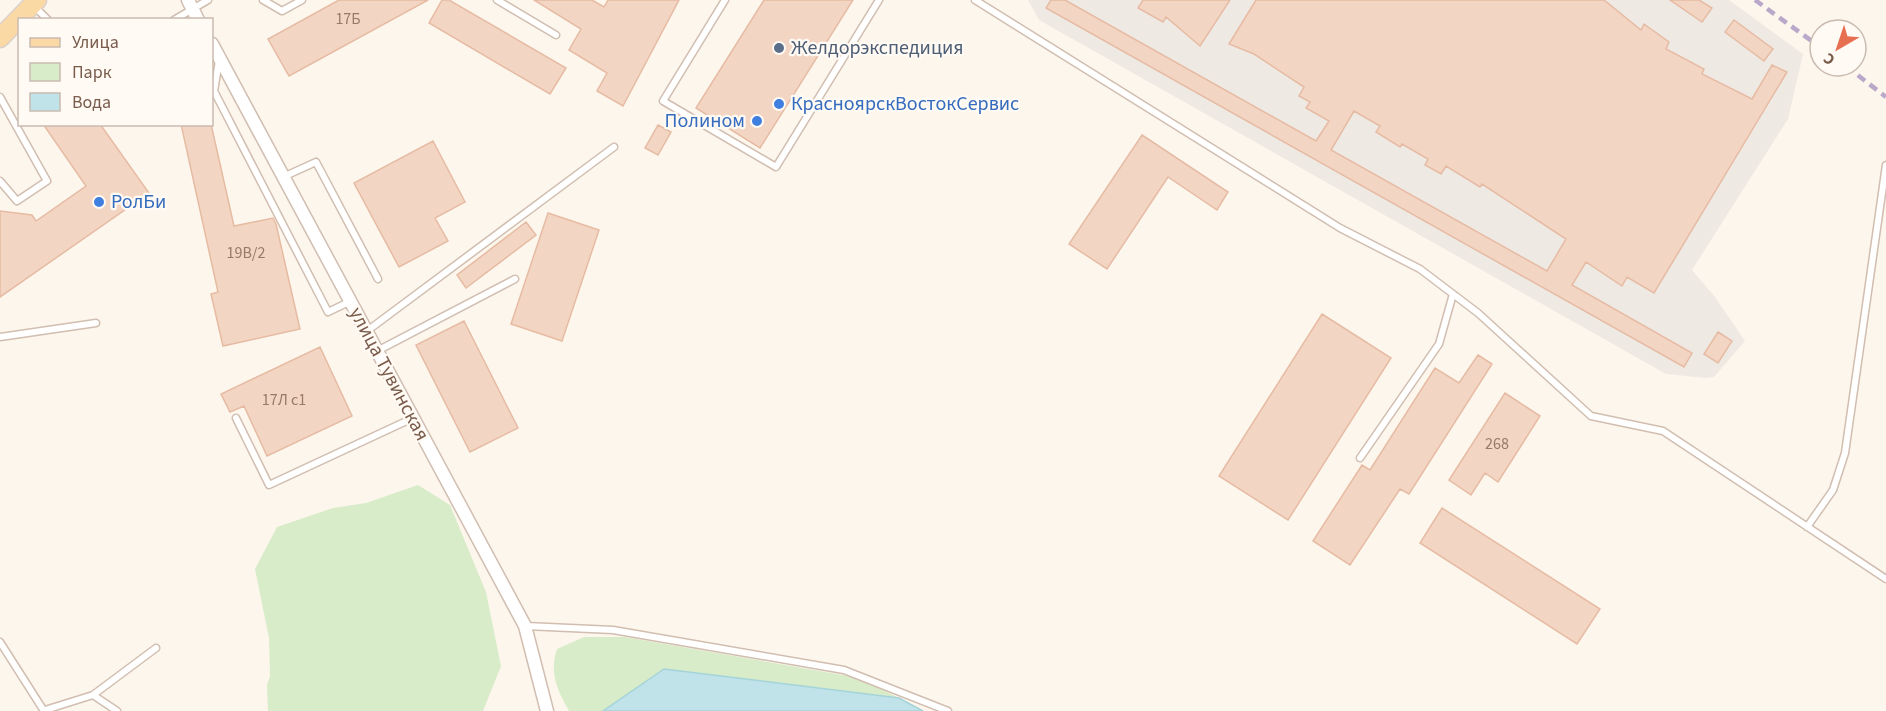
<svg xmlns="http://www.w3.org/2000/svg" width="1886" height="711" viewBox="0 0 1886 711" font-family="'Source Sans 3',sans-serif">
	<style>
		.industrial { fill: #efe9e4 }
		.green { fill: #d8ecc9 }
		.water { fill: #bfe3e8; stroke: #a5d3da; stroke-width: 1.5 }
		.building { fill: #f3d5c3; stroke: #e6bba3; stroke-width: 1.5; fill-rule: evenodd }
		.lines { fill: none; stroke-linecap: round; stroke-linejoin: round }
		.service-casing { stroke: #d1beb0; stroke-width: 9 }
		.minor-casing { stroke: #d1beb0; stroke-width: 15 }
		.primary-casing { stroke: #dad1cd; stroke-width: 21 }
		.service { stroke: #fff; stroke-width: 6 }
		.minor { stroke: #fff; stroke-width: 12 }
		.primary { stroke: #fbd9a5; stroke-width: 18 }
		.rail { stroke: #b9a8c9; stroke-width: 4.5; stroke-dasharray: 9 6; stroke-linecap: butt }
		.service-dot { fill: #5c6f8a; stroke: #fffaf3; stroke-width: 2 }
		.shop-dot { fill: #3f7fe0; stroke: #fffaf3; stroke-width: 2 }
		.labels { text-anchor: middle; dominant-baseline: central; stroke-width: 4.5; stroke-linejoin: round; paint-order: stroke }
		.number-label { font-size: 16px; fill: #987a6a }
		.service-label { font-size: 20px; fill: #4e5e75; stroke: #fffaf3; text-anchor: start }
		.shop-label { font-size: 20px; fill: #366cbe; stroke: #fffaf3; text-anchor: start }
		.street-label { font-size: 20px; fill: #7a5c4d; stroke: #fffaf3 }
	</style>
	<rect width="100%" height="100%" fill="#fdf6ec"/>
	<path class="industrial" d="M1028,0H1729L1803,54L1788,119L1692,270L1715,297L1745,341L1714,377L1706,378L1666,374L1039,20Z"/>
	<path class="green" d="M418,485L450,505L486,592L501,666L483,711H268L267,685L270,676L269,638L255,569L277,527L333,508L366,503Z
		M584,637H625L860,678L899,698L664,669L603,711H569C557,690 549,672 557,649Z"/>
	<path class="water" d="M664,669L899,698L923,711H603Z"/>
	<path class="building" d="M339,0H428L289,76L268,39Z
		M442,0H449L566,68L550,94L429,23Z
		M534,0H592L604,7L608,0H679L623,106L597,91L607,73L569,50L581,29Z
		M764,0H853L760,148L696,108Z
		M1051,0H1065L1316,141L1329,121L1306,108L1310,102L1299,96L1304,87L1254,54L1229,44L1256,0H1604L1641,30L1644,24L1669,42L1666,49L1704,69L1702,74L1752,99L1772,65L1787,72L1654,293L1627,277L1622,286L1586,262L1572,285L1692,353L1684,367L1046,8ZM1354,111L1380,126L1376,132L1400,147L1402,144L1428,159L1425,165L1441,174L1446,166L1480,187L1482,184L1566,239L1547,271L1331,150Z
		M1143,0H1230L1200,46L1166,17L1163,22L1138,8Z
		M1670,0H1699L1712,8L1702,22Z
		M1734,20L1773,49L1764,61L1725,32Z
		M43,124H100L149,193L0,297V211L32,215L36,221L86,186Z
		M181,124H211L234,226L273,218L276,224L300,329L223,346L211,294L218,292Z
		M658,125L671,132L658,155L645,148Z
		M1142,135L1228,192L1217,210L1168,177L1107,269L1069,244Z
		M433,141L465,202L435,218L448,241L399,267L354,183Z
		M548,213L599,230L562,341L511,324Z
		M526,222L536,235L466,288L457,275Z
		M1322,314L1391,358L1288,520L1219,476Z
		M464,321L518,428L470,452L416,345Z
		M1718,332L1732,341L1718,363L1704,354Z
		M320,347L352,416L267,456L244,406L230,412L221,394Z
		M1478,355L1492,364L1409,494L1400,489L1350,565L1313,541L1362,465L1370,470L1435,368L1459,383Z
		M1505,393L1540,416L1498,482L1485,473L1471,495L1449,480Z
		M1442,508L1600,609L1577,644L1420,543Z"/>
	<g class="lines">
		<g class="service-casing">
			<path id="service" d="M263,0L282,11L302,0
				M497,0L556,35
				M725,0L663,101L776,167L879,0
				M975,0L1340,228L1420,269L1478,313L1591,416L1663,431L1886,579
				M33,5L48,20
				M174,20L208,0
				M219,61L214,91L328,312L349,302
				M0,97L47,181L17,201L0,181
				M283,177L316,162L378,279
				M367,331L614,147
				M0,337L96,323
				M377,351L515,279
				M236,418L269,485L413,418
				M1360,458L1439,344L1453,294
				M1807,527L1833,490L1845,453L1886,165
				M526,626L613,630L844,670L948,711
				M0,642L44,711
				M93,695L117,711
				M45,710L93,695L156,648"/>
		</g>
		<g class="minor-casing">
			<path id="minor" d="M188,0L198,20
				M212,44L525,626L547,711"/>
		</g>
		<g class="primary-casing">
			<path id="primary" d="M0,38L37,0"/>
		</g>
		<use href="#service" class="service"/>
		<use href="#minor" class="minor"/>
		<use href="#primary" class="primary"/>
		<path class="rail" d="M1755,0L1820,47
			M1846,66L1886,97"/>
	</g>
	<circle class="service-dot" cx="779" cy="48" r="6"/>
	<g class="shop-dot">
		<circle cx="779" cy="104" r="6"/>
		<circle cx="757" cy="121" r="6"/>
		<circle cx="99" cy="202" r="6"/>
	</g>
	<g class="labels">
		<g class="number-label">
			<text x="348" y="19">17Б</text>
			<text x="246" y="253">19В/2</text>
			<text x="284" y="400">17Л с1</text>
			<text x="1497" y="444">268</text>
		</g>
		<g class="service-label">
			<text x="791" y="48">Желдорэкспедиция</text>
		</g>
		<g class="shop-label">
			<text x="791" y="104">КрасноярскВостокСервис</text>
			<text x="745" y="121" text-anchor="end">Полином</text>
			<text x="111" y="202">РолБи</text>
		</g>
		<g class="street-label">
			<text transform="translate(389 374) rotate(62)">улица Тувинская</text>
		</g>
	</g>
	<rect x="18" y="18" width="195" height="108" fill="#fffaf3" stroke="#cabbb1" stroke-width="1.5"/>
	<rect x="30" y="38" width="30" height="9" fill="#fbd9a5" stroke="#cabbb1" stroke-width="1.5"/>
	<text x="72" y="48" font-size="18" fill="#7a5c4d">Улица</text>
	<rect x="30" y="63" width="30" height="18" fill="#d8ecc9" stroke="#cabbb1" stroke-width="1.5"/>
	<text x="72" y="78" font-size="18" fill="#7a5c4d">Парк</text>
	<rect x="30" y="93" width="30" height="18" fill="#bfe3e8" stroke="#cabbb1" stroke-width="1.5"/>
	<text x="72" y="108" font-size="18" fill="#7a5c4d">Вода</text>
	<g transform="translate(1838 48) rotate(219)"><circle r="28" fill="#fffaf3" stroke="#cabbb1" stroke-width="1.5"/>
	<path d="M0-4.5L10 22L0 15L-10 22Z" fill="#e76f51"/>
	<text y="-9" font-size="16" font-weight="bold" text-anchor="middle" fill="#7a5c4d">С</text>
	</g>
</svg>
